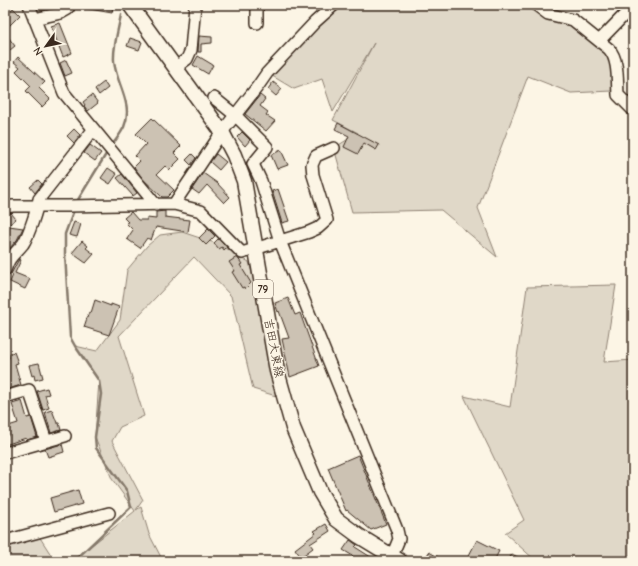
<svg xmlns="http://www.w3.org/2000/svg" width="638" height="566" viewBox="0 0 638 566" font-family="'Comic Neue','Klee One',sans-serif">
	<style>
		.green { fill: #e0d8c8; stroke: #8e8173 }
		.lines { fill: none; stroke-linecap: round; stroke-linejoin: round }
		.stream { stroke: #85796b; stroke-width: 2.5 }
		.building { fill: #ccc2b3; stroke: #3b2a1e }
		.minor-casing { stroke: #3b2a1e; stroke-width: 14 }
		.major-casing { stroke: #3b2a1e; stroke-width: 17 }
		.minor { stroke: #fcf5e5; stroke-width: 11 }
		.major { stroke: #fcf5e5; stroke-width: 14 }
		.labels { text-anchor: middle; dominant-baseline: central; stroke-width: 3; stroke-linejoin: round; paint-order: stroke }
		.shield { fill: #fcf5e5; stroke: #75675a; stroke-width: 1 }
		.shield-label { font-size: 11px; font-weight: bold; fill: #3b2a1e }
		.street-label { font-size: 12px; fill: #3b2a1e; stroke: #fcf5e5 }
	</style>
	<rect width="100%" height="100%" fill="#fcf5e5"/>
	<filter id="ink" filterUnits="userSpaceOnUse"><feTurbulence type="fractalNoise" baseFrequency=".025" numOctaves="2"/><feDisplacementMap in="SourceGraphic" scale="8" xChannelSelector="R" yChannelSelector="G"/><feConvolveMatrix kernelMatrix="1 2 1 2 8 2 1 2 1" color-interpolation-filters="sRGB"/></filter>
	<g filter="url(#ink)">
		<path class="green" d="M339,5H537L567,21L598,44L612,64L615,86L611,91L571,93L528,76L478,208L497,257L441,210L352,212L334,148L358,133L333,120L374,43L333,112L322,79L294,89L269,74Z
			M182,232L221,245L249,262L255,285L276,396L253,389L231,296L194,257L119,336L144,416L120,427L112,441L143,500L136,510L141,507L149,534L163,561H74L87,549L135,511L112,479L95,437L99,381L75,346L97,351L120,320L127,270L147,246L160,235Z
			M616,285L604,362L633,360V561H536L505,533L524,520L464,396L510,407L527,287Z
			M37,533L55,561H5V546L7,544Z"/>
		<g class="lines">
			<path class="stream" d="M112,145C116,140 121,133 124,127C134,104 116,84 114,61C113,46 118,30 121,15
				M76,203L108,151
				M74,561L131,507L127,491L96,448L95,437L101,394L99,381L75,346L70,337L65,254V234L74,210"/>
		</g>
		<path class="building" d="M85,5H113L112,13L84,8Z
			M13,8L20,15L5,30V17Z
			M60,23L72,53L63,57L51,26Z
			M5,33L15,46L5,54Z
			M199,36L212,37V43L201,44V52H198Z
			M130,38L142,42L139,50L127,46Z
			M198,56L213,65L208,74L193,65Z
			M18,57L45,82L39,88L50,99L42,107L26,91L31,86L16,71L20,67L14,62Z
			M66,60L72,73L65,76L60,63Z
			M104,82L108,88L99,95L95,89Z
			M273,82L282,89L276,96L268,89Z
			M92,95L98,103L88,111L84,106L85,105L83,102Z
			M260,95L265,99L260,106L268,112L266,115L275,121L266,131L245,114Z
			M152,118L181,146L174,153L180,159L169,170L165,166L157,174L174,190L167,197H162L143,179L134,167L140,161L135,156L146,144L136,134Z
			M338,123L379,145L376,150L364,143L358,154L344,147L349,136L335,129Z
			M74,129L80,135L74,143L67,136Z
			M242,132L250,140L245,146L237,137Z
			M90,145L101,153L95,161L84,153Z
			M281,150L288,165L277,169L271,155Z
			M192,154L196,158L191,165L186,160Z
			M216,154L226,162L219,170L210,162Z
			M108,168L117,174L110,184L101,178Z
			M203,173L217,183L230,197L224,203L207,185L199,194L192,189Z
			M122,174L137,193L133,196L117,178Z
			M38,180L42,184L35,193L30,187Z
			M278,189L289,221L282,223L272,191Z
			M165,211V217L190,220L188,232L156,227L151,240L147,238L140,248L127,239L133,230L126,223L128,222L124,218L131,212L138,220H147V218L156,219V212Z
			M11,213L16,219L5,228V217Z
			M74,222L81,224L77,237L69,235Z
			M9,226L23,228L17,240L8,250L5,247L10,238H7Z
			M208,229L215,236L206,245L199,238Z
			M218,239L227,247L224,250L222,247L219,249L214,243Z
			M82,241L88,246L86,248L94,254L86,263L72,253Z
			M237,257L242,264L240,265L251,283L245,289L244,287L242,288L232,272L235,271L229,262Z
			M19,259L21,260L15,273L30,279L25,289L10,282L13,275L11,274Z
			M288,298L295,315L300,313L319,366L290,377L282,339L289,338L279,311L278,312L275,303Z
			M95,300L111,306V304L119,307L109,335L84,327L89,312L91,313Z
			M14,352L18,363L15,364L21,385L5,390V359L9,358L8,354Z
			M39,363L43,378L35,380L34,375L32,376L29,365Z
			M47,388L49,394L45,395L49,408L43,410L37,391Z
			M22,401L27,418L31,417L37,437L27,440L26,438L5,445V437L8,436L5,427L18,423L12,404Z
			M52,410L57,423H59L61,430L51,433L45,412Z
			M62,444L64,452L48,457L45,449Z
			M358,455L386,524L371,530L347,510L346,511L328,468Z
			M78,490L82,504L54,512L50,498Z
			M326,524L330,531L310,544L313,548L301,557L295,549L316,533L314,531Z
			M350,540L357,545L355,547L377,561H354L351,559L353,556L343,550Z
			M477,540L499,551L494,561H466Z
			M429,552L438,557L436,561H424Z
			M512,554L525,561H508Z"/>
		<g class="lines">
			<g class="minor-casing">
				<path id="minor" d="M29,5L64,93L156,205
					M536,5L548,14L573,20L609,49C619,60 617,81 618,95L633,110
					M34,19L61,13L68,9L69,5
					M257,23V5
					M600,40L633,6
					M176,67L187,59L191,50L195,5
					M214,98L235,115L267,147L253,164L261,181L280,241L397,530L399,539L392,556
					M174,204L222,132L258,86L267,73L315,22L334,5
					M5,207L13,206H68L174,204L201,211L242,253L309,232L318,228L327,220L313,175L312,165L316,156L334,148
					M5,270C9,256 15,254 23,244C29,235 37,209 39,199L93,130
					M5,397L29,390L46,441
					M5,453L65,436
					M5,541L109,513"/>
			</g>
			<g class="major-casing">
				<path id="major" d="M130,5L222,132L234,155L244,181L277,371L293,428L320,492L336,519L359,536L400,561"/>
			</g>
			<use href="#minor" class="minor"/>
			<use href="#major" class="major"/>
		</g>
	</g>
	<g class="labels">
		<rect class="shield" x="253" y="280" width="20" height="18" rx="3"/>
		<g class="shield-label">
			<text x="263" y="289">79</text>
		</g>
		<g class="street-label">
			<text transform="translate(274 348) rotate(79)">吉田大東線</text>
		</g>
	</g>
	<rect width="638" height="566" fill="none" stroke="#fcf5e5" stroke-width="20"/>
	<rect x="10" y="10" width="618" height="546" fill="none" stroke="#3b2a1e" stroke-width="1.5" filter="url(#ink)"/>
	<g transform="translate(46 46) rotate(237)" stroke="#fcf5e5" stroke-width="3" paint-order="stroke">
	<path d="M0-3L7 15L0 10L-7 15Z" fill="#3b2a1e"/>
	<text y="-6" font-size="11" font-weight="bold" text-anchor="middle" fill="#3b2a1e">N</text>
	</g>
</svg>
